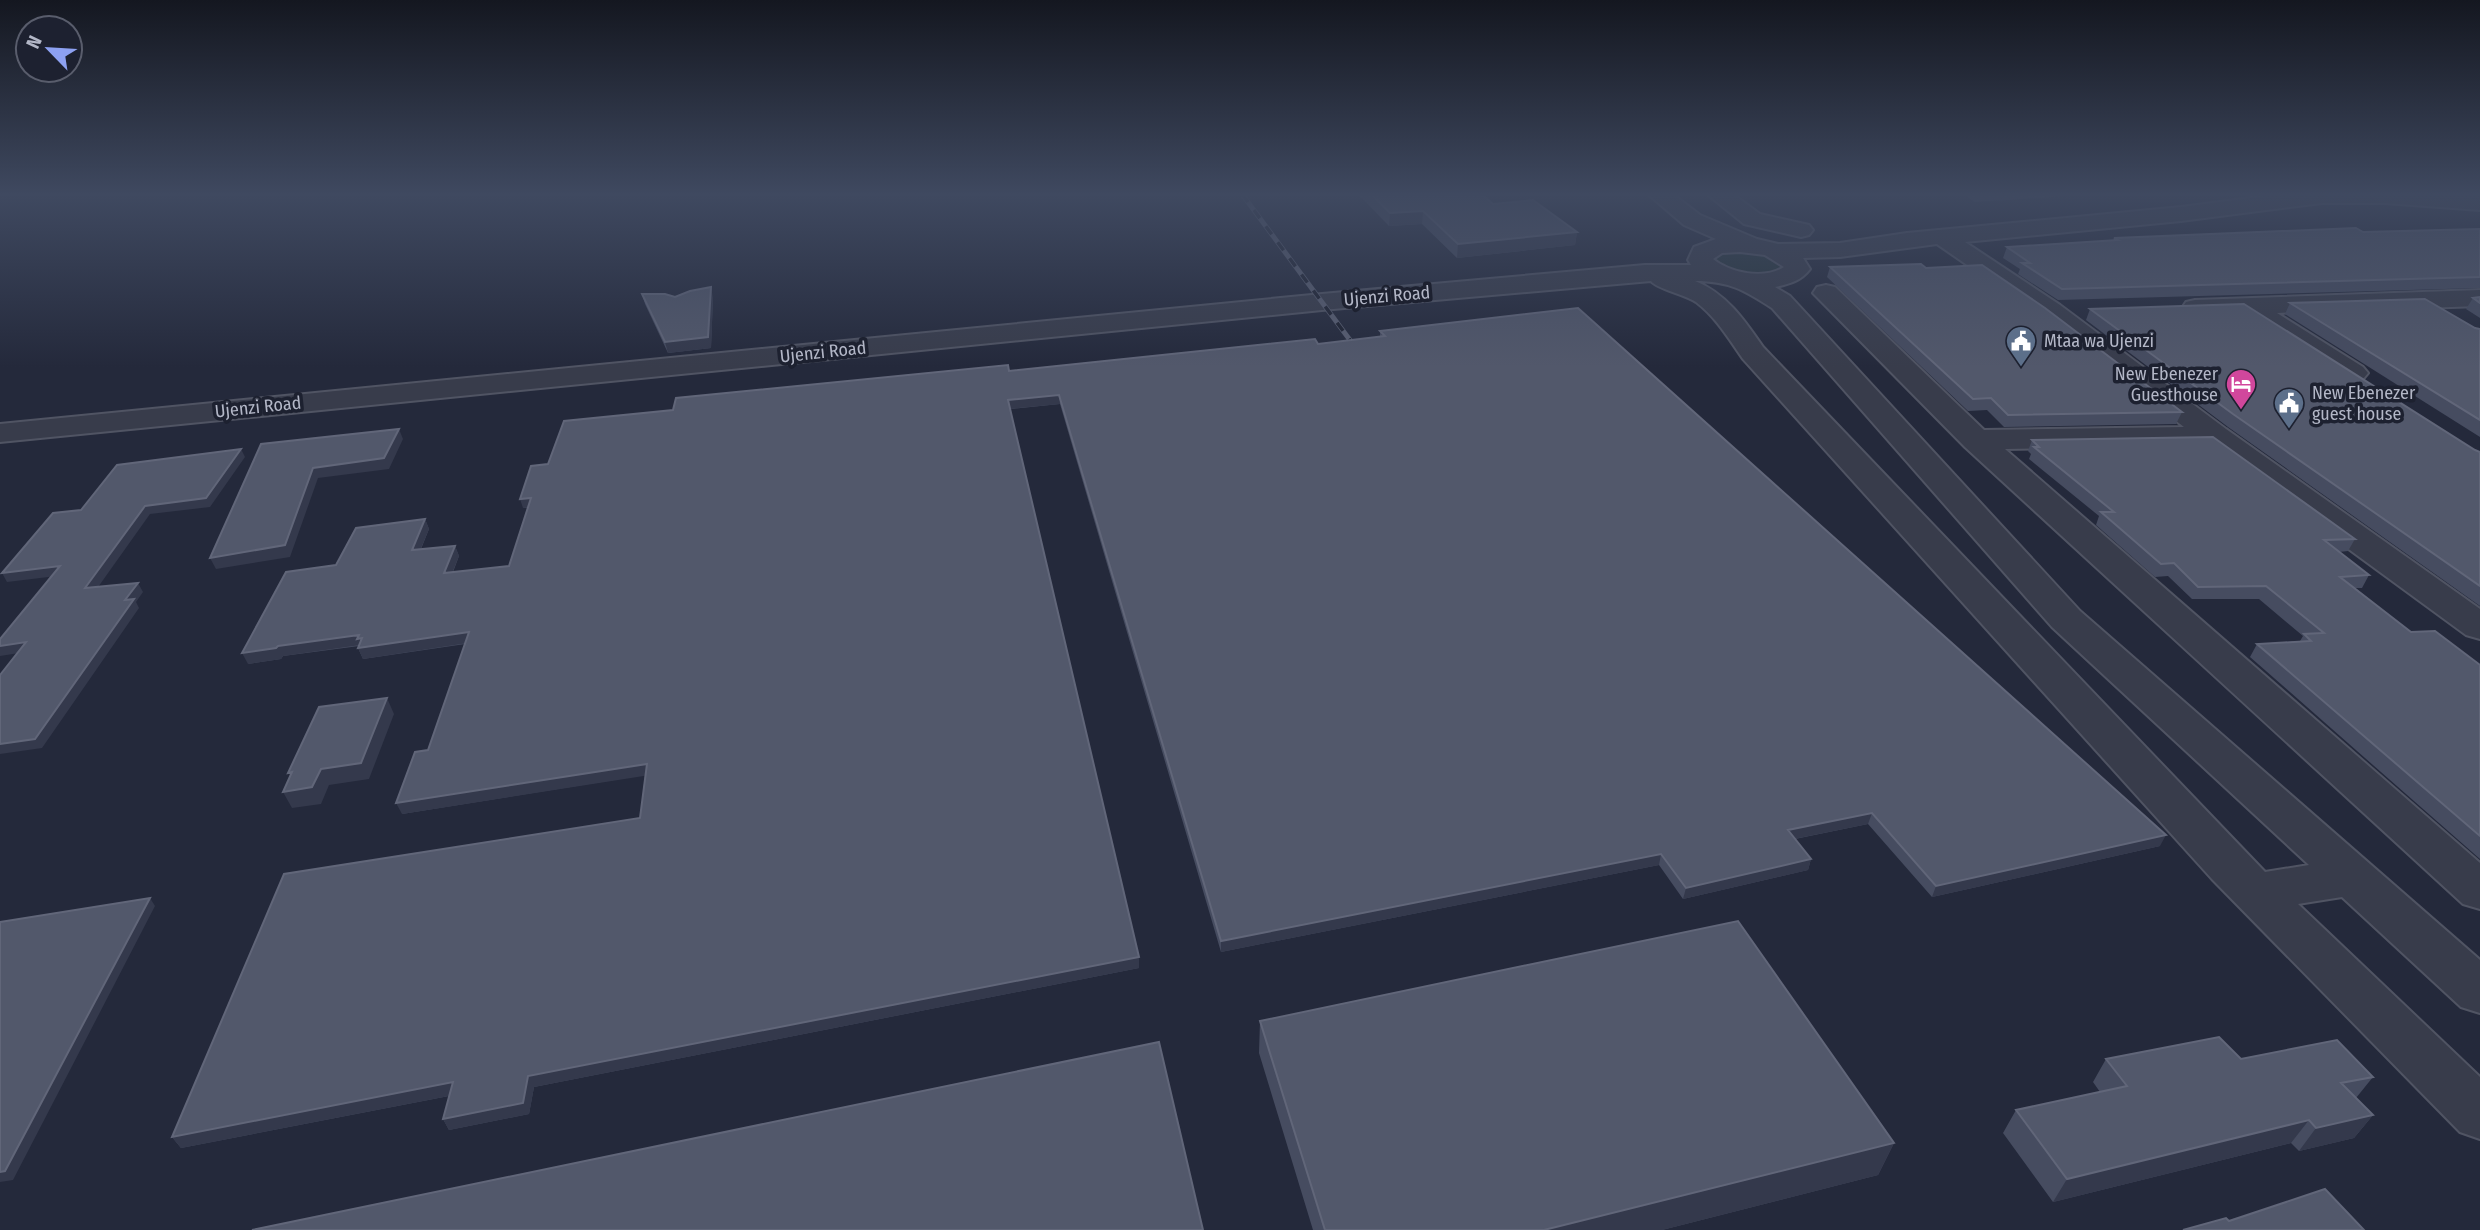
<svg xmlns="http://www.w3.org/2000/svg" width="2480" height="1230" viewBox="0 0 2480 1230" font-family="'Fira Sans Condensed',sans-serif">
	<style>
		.green { fill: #26353c }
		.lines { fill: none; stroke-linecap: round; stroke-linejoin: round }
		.minor-casing { stroke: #505463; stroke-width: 4 }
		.minor { fill: #383c4b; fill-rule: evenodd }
		.rail-casing { stroke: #5a5f72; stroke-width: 5 }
		.rail { stroke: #1d2130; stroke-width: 3.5; stroke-dasharray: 10; stroke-linecap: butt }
		.wall { fill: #464c60 }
		.shaded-wall { fill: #34394c }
		.building { fill: #52586b; stroke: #616679; stroke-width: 2 }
		.labels { text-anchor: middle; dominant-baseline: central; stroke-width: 7; stroke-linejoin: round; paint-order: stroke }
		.far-street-label { font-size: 18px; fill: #b3b7c7; stroke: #1d2130 }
		.far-poi-label { font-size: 18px; fill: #b3b7c7; stroke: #1d2130; text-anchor: start }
	</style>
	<rect width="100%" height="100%" fill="#24293b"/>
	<path class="green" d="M1752,250L1782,261L1786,270L1762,277L1716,268L1711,255L1717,251Z"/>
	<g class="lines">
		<g class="minor-casing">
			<path id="minor" d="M1648,194H1673L1700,215L1757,239L1778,244L1840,243L1907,233L2181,207L2282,194L2480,196V210L2385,203H2322L2181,221L1965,242L2060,305L2226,429L2480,609V639L2466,635L2208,446L2005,449L2480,863V909L2463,904L1965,447L1813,293L1817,287L1826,285L1835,287L1984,430L2184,427L2042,317L1937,244L1840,257L1803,258L1810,269C1801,281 1789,284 1775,287L1790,296L2080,611L2480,960V1013L2461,1007L2342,897L2298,904L2480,1077V1139L2460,1132L2212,879L1743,359C1729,339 1716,317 1696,302C1684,294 1657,289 1651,281L1322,310L0,442V424L1322,294L1645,265H1691L1688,260L1694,247L1716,239L1684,225ZM1740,252L1765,255L1784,267C1764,280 1730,273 1713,259L1722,253ZM1695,281C1729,281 1744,290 1772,308L2052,627L2309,865L2265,872L1763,347C1745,321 1726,293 1695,281Z
				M1707,194H1733L1760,214L1809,225L1813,230L1809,235L1801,237L1744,224Z
				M2480,290V306L2277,313L2363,367L2368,373L2363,379L2353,382L2343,379L2242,314L2195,316L2186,314L2182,308L2186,302L2195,300Z"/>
		</g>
		<use href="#minor" class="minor"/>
		<g class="rail-casing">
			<path id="rail" d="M1242,194L1361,355"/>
		</g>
		<use href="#rail" class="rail"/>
	</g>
	<path class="wall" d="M1358,194H1446L1448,196L1493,204L1577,232L1575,245L1457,258L1422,224L1389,226Z
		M1963,194H2068L2067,196L1975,202Z
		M2480,229V288L2058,300L2018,274L2020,269L2003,258L2007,247L2114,240V238Z
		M1830,267L1926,268L2182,412L2176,424L2004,427L1987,410L1968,411L1827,277Z
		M642,294L675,297L713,298L711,348L668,353L645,304Z
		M2480,297V318L2466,309L2473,298Z
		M2290,303L2480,329V437L2285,314Z
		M2090,309L2480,452V606L2228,427L2086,320Z
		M1380,331L2160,846L1932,897L1868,824L1795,839L1811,859L1808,870L1683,899L1659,865L1221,952L1060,404L1010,409L1139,968L534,1087L529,1114L449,1130L443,1119L449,1096L181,1148L172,1137L640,818L645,775L402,814L428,750L465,644L363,659L358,648L359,646L283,656L281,659L248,664L336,565L425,519L429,529L421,549L455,546L459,556L453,572L509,566L528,508H523L548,464L673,410L1009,371L1318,344L1380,337Z
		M2032,440L2355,539L2348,551L2339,552L2369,575L2362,588H2355L2411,632L2480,665V859L2250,657L2257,644L2300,641L2303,636L2259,599H2192L2168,576L2155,577L2096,525L2099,516L2029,459L2031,454L2028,451Z
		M1260,1021L1894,1143L1878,1175L1662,1230H1313L1259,1053Z
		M2106,1059H2241L2373,1077L2356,1098L2373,1115L2354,1138L2299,1151L2291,1143L2053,1202L2003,1133L2016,1110L2100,1092L2093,1082Z"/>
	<path class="shaded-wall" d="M1423,211L1422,224L1389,226L1390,213Z
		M1577,232L1575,245L1457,258L1458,244Z
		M711,287L713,298L711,348L668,353L665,342Z
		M1059,395L1060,404L1009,409L1008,400Z
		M399,429L403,439L389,469L318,478L290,557L216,569L210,558L313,468Z
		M241,449L245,457L210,507L150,514L91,597L85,588L145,506Z
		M531,498L535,507L523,508L520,499Z
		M425,519L429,529L416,560L412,550Z
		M455,546L459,556L448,583L444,573Z
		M60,566L65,575L7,582L2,573Z
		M138,583L143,592L136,602L139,608L42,748L0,754V744L125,600Z
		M469,632L474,642L363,659L358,648L360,645L283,656L281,659L248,664L242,653L278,646L359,635Z
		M26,642L32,651L0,656V646Z
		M387,698L394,714L369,779L329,785L321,804L292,808L283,792L321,769Z
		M647,764L650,775L402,814L396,803Z
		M1872,813L1868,824L1784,841L1788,830Z
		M2166,835L2160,846L1932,897L1936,886Z
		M1661,854L1659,865L1221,952V941Z
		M1811,859L1808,870L1683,899L1686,888Z
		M150,898L155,906L13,1180L0,1182V1172Z
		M1139,957V968L534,1087L529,1114L449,1130L443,1119L528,1076Z
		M453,1082L459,1094L181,1148L172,1137Z
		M2373,1115L2354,1138L2299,1151L2316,1128Z
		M2309,1120L2291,1143L2053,1202L2067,1179Z
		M1894,1143L1878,1175L1662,1230H1544Z"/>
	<path class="building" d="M1371,194H1446L1448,196L1482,194L1493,204L1533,200L1577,232L1458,244L1423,211L1390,213Z
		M2356,228L2363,232L2480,229V277L2062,289L2022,263H2030L2007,247L2118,240L2114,238Z
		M1921,264L1926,268L1982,265L2045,308L2182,412L2008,415L1991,398L1973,399L1830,267Z
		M711,287L708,337L665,342L642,294H665L675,297L690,291Z
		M2480,297V303L2473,298Z
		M2425,299L2475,328L2480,329V420L2290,303Z
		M2244,304L2475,450L2480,452V586L2233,414L2090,309Z
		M1578,308L2166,835L1936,886L1872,813L1788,830L1811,859L1686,888L1661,854L1221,941L1059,395L1008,400L1139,957L528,1076L523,1103L443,1119L453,1082L172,1137L284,874L640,818L647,764L396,803L415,752L428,750L469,632L358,648L362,638L357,639L359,635L278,646L276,648L242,653L286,572L336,565L356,528L425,519L412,550L455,546L444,573L509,566L531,498L520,499L531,466L548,464L564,421L673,410L676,398L1008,365L1009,371L1315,339L1318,344L1385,336L1380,331Z
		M399,429L384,458L313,468L285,545L210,558L261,444Z
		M2213,437L2355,539L2324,540L2369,575L2340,577L2411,632L2435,631L2480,665V836L2257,644L2311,641L2304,634L2324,633L2266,586L2198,587L2174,563L2161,564L2101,512H2114L2034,447H2039L2032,440Z
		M241,449L206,498L145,506L85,588L138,583L125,600L134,599L35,739L0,744V675L26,642L0,646V639L60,566L2,573L53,513L81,510L117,465Z
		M387,698L361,763L321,769L312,787L283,792L292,772L288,773L319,707Z
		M150,898L5,1171L0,1172V922Z
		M1738,921L1894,1143L1544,1230H1325L1260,1021Z
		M2219,1037L2241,1059L2337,1040L2373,1077L2341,1083L2373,1115L2316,1128L2309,1120L2067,1179L2016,1110L2127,1086L2106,1059Z
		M1159,1042L1203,1230H252Z
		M2325,1189L2364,1230H2183L2226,1218L2229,1221Z"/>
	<linearGradient id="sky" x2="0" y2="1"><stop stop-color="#141720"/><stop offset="0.53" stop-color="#3f4960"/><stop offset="1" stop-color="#3f4960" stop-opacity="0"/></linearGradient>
	<rect width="2480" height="367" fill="url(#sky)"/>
	<defs>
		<g id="civic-pin" transform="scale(1.575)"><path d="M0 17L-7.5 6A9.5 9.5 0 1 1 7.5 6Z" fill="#5c6f8a" stroke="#1d2130"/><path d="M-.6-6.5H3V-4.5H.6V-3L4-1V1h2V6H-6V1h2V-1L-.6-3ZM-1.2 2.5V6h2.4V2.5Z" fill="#fff"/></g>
		<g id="hotel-pin" transform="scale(1.575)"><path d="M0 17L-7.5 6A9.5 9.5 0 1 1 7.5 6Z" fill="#d1479c" stroke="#1d2130"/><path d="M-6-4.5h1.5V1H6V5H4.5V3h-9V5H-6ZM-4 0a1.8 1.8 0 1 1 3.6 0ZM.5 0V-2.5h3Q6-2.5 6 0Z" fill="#fff"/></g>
	</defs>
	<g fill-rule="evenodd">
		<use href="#civic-pin" x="2021" y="341"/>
		<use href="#hotel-pin" x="2241" y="384"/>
		<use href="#civic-pin" x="2289" y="403"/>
	</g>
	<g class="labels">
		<g class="far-street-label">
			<text transform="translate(1387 296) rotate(-5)">Ujenzi Road</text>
			<text transform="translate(823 352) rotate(-6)">Ujenzi Road</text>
			<text transform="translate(258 407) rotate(-6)">Ujenzi Road</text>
		</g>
		<g class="far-poi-label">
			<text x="2044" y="341">Mtaa wa Ujenzi</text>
			<text x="2218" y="374" text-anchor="end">New Ebenezer<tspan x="2218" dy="21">Guesthouse</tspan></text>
			<text x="2312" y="393">New Ebenezer<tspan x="2312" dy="21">guest house</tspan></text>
		</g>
	</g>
	<g transform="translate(49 49) rotate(295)"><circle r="33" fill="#1d2130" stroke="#595d6c" stroke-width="2"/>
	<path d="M0-5L12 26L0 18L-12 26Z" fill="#8da1f2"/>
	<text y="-10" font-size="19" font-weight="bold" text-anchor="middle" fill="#b3b7c7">N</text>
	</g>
</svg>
